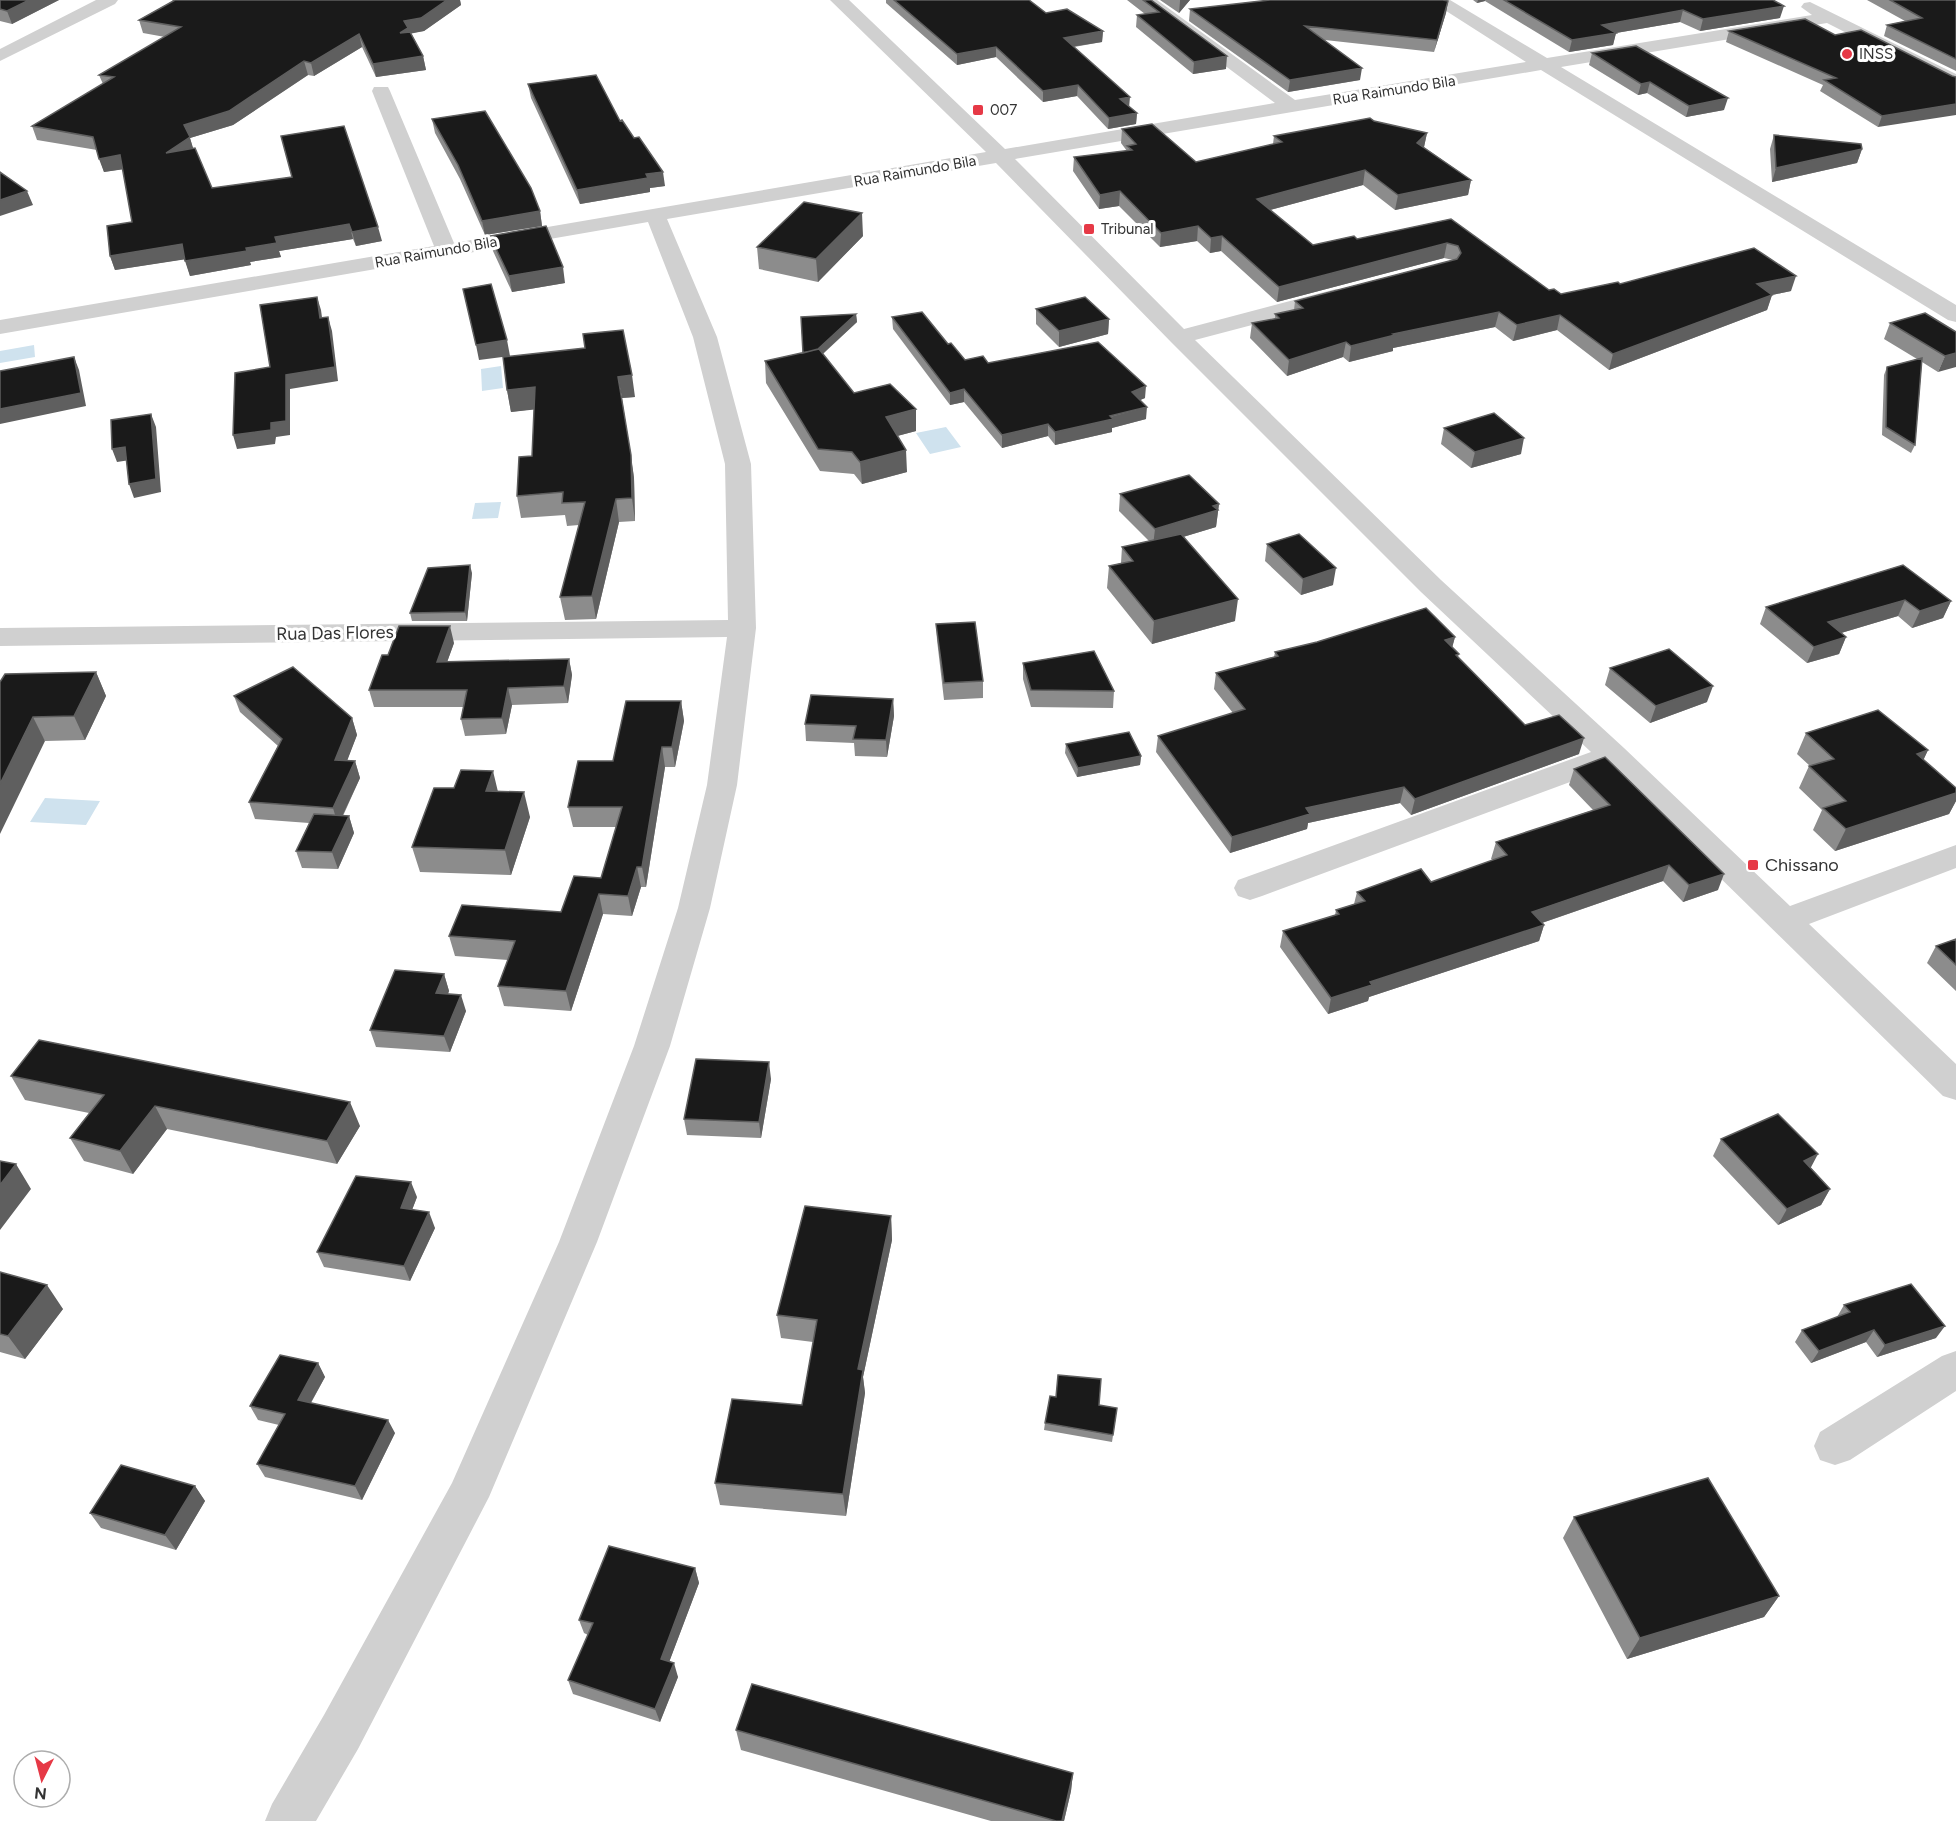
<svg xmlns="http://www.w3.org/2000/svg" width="1956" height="1821" viewBox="0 0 1956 1821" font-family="Figtree,sans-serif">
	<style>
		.water { fill: #cfe2ee }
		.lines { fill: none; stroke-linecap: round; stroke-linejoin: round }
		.minor { fill: #d0d0d0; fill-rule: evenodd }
		.wall { fill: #8c8c8c }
		.shaded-wall { fill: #5f5f5f }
		.building { fill: #1a1a1a; stroke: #5f5f5f; stroke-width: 1.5 }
		.poi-dot { fill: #e63946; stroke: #fff; stroke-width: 2 }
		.labels { text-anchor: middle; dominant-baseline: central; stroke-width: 6; stroke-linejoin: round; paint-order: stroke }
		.far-poi-label { font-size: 15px; fill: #333; stroke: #fff; text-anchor: start }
		.far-street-label { font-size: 15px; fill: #333; stroke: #fff }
		.street-label { font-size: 18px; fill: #333; stroke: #fff }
		.poi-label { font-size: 18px; fill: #333; stroke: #fff; text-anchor: start }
	</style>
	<rect width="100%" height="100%" fill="#fff"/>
	<path class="water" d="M34,345L35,357L0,363V351Z
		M501,366L503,388L482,391L481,369Z
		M946,427L961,447L930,454L916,433Z
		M501,502L498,518L472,519L475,503Z
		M45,798L100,801L86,825L30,822Z"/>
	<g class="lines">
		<path class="minor" d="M96,0H118L115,4L0,61V49Z
			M830,0H849L1005,149L1275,103L1137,0H1157L1295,100L1526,62L1429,0H1450L1547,58L1812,15L1801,7L1804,3L1810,2L1956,74V87L1949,85L1827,23L1561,67L1956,305V322L1948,320L1541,70L1015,159L1184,329L1336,289L1344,291L1347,296L1344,301L1195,340L1441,580L1624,748L1790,906L1956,845V868L1809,924L1956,1064V1100L1943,1096L1608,768L1262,896L1250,900L1238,896L1234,888L1238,880L1591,752L1421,592L1171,342L996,163L667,219L717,337L751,464L756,628L737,785L710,908L670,1046L597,1242L489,1497L358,1749L316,1821H265L272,1804L324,1715L452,1483L559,1242L634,1046L678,908L707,785L727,637L0,646V628L728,620L725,464L693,337L648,222L0,334V320L434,246L372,91L374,87H388L390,91L454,243L986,152Z
			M1956,1351V1391L1850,1460L1835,1465L1820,1460L1814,1446L1820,1432L1942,1356Z"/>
	</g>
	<path class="wall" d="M0,0H59L12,24L0,21Z
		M172,0H460L461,5L424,31L411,33L423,56L426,70L376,77L362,47L314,76L308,75L233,125L190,138L193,149L212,188L292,177L382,241L356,246L353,239L279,251L281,257L250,262L251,265L190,276L185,259L115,270L110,256L132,222L123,169L104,172L97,150L37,140L32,126L103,84L99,75L165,37L143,33L139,20L173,1Z
		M886,0H1029L1046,13L1103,31L1102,42L1074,47L1129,107L1137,113L1136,124L1108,129L1077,96L1043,102L996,57L957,65L886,3Z
		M1127,0H1151L1226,69L1193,74L1136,27L1137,15L1145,14Z
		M1160,0H1190L1179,13Z
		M1473,0H1773L1780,18L1700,31L1680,22L1616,33L1613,45L1569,52L1485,1L1477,3Z
		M1867,0H1956V71L1884,36L1887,25L1905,21Z
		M1448,1L1446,13L1434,52L1325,40L1360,80L1288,92L1189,21L1190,9Z
		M1729,31L1835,35L1952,76L1878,127L1820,91L1823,85L1726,42Z
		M1592,53L1724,110L1686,117L1647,93L1638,95L1589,65Z
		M528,84L620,121L665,186L650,188V192L580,204L531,98Z
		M432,119L540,211L542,226L485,235L460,179L435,133Z
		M1374,121L1427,133L1424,147L1471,180L1468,195L1395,210L1363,185L1270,210L1313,245L1357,239L1451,219L1549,290L1561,294L1620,284L1791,291L1772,295L1767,310L1609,370L1557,330L1513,341L1495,327L1393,348V351L1349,362L1343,357L1287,376L1250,338L1252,323L1275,319V314L1294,310L1295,301L1453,260L1444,258L1277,302L1221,251L1210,253L1197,241L1160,247L1119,206L1099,209L1073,171L1074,157L1127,151L1121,143L1122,129L1196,162L1273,144L1274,136Z
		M1774,135L1862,149L1857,163L1772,182L1770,149Z
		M490,236L565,283L512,292L493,251Z
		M863,236L818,282L759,269L757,247Z
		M1036,309L1109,319L1108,334L1059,347L1036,324Z
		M856,314L857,322L823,354L854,393L916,431L897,436L907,472L862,484L854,474L820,471L766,383L765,361L803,353Z
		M892,317L948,344L965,360L988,363L1145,398L1140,400L1146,419L1112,428V432L1055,445L1048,436L1002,448L964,402L950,405L893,329Z
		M1890,323L1956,332L1938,372L1922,362L1915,445L1911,453L1882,435L1884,375L1887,367L1917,359L1884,339Z
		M507,390L635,397L622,398L634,478L635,521L619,522L596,619L565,620L560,597L579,525L567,526L565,515L521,518L517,496L532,456L534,409L511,412Z
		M1444,428L1521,454L1471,468L1441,444Z
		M1120,494L1219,504L1216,527L1183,537L1235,621L1152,644L1107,588L1109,566L1121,563L1122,547L1149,541L1119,511Z
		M1267,544L1333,585L1301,595L1265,561Z
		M1903,565L1951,601L1943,618L1912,628L1898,616L1841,633L1846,637L1839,654L1807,663L1760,624L1766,607Z
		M472,573L467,621H412L410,613Z
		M936,624L983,681V698L944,700L937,640Z
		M1455,637L1452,647L1459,654L1458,657L1525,725L1579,754L1411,815L1400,803L1308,823L1307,829L1230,853L1156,752L1158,736L1233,713L1214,689L1216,673L1274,657L1275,652Z
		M454,643L447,662L569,659L572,675L568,703L512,705L506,734L465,736L461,719L464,707H374L369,690L388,655Z
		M1023,663L1114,691L1113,708L1031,707L1023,679Z
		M1610,668L1707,702L1650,723L1605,685Z
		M96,672L106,696L85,740L45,741L0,682Z
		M234,696L352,718L357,735L347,760L355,761L360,778L343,816H349L354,833L338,869L302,868L296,851L309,823L255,819L249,802L278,746L240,712Z
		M893,699L894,716L887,757L855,756L854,743L806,741L805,724Z
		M681,701L684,721L675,767H665L646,887H641L632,916L603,914L571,1011L504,1006L498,986L508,960L455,956L449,936L561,912L601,878L616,827H573L568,807Z
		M1806,733L1928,750L1923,760L1956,788V801L1949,814L1835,851L1813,830L1822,810L1799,788L1809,766H1810L1797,754Z
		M1066,744L1141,756L1140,765L1077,777L1065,753Z
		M1574,769L1718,890L1683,902L1663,881L1542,923L1544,925L1539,941L1369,997L1368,1001L1328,1014L1280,947L1283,931L1335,915L1336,910L1354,904L1357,892L1431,882L1493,860L1491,859L1496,842L1593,810L1569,785Z
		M498,791L530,817L511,875L420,872L412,847Z
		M1956,939V991L1927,963L1936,946Z
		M444,974L449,991L448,994L466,1011L450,1052L376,1047L370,1030Z
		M11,1076L360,1126L337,1164L167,1129L133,1174L84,1161L70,1138L89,1113L25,1100Z
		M771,1079L761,1138L687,1135L684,1119Z
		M1721,1139L1811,1168L1830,1189L1821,1205L1778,1225L1713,1156Z
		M417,1197L412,1210L435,1228L410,1281L324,1267L317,1252Z
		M891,1216L892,1240L863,1377L865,1393L846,1516L720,1505L715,1483L802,1405L813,1342L781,1338L777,1315Z
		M0,1272L63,1309L25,1359L0,1352Z
		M1844,1305L1936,1338L1877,1357L1866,1342L1811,1363L1795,1342L1802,1330L1837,1317Z
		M318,1363L325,1377L311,1403L395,1433L362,1500L265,1477L257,1464L279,1425L258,1420L250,1406Z
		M1056,1397L1099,1405L1116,1416L1112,1442L1044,1430L1045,1423Z
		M195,1486L205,1501L176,1550L101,1528L90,1513Z
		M1574,1517L1779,1596L1764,1617L1627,1659L1563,1538Z
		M695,1568L699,1583L669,1662L678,1677L660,1722L573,1694L568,1680L588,1635L584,1633L579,1620Z
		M736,1730L1073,1773L1071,1791L1064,1821H991L741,1750Z"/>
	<path class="shaded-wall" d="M29,0H59L12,24L7,11Z
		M447,0H460L461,5L424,31L409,34L400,33L404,21Z
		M1180,0H1190L1179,13L1180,1Z
		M1478,0H1485V1L1477,3Z
		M1448,1L1446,13L1434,52L1437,40Z
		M1784,6L1780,18L1700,31L1703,19Z
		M1683,10L1680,22L1616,33L1613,45L1569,52L1572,40L1602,25Z
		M1103,31L1102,42L1064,48V38Z
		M359,34L362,47L314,76L311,63Z
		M996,47V57L957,65V54Z
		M423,56L426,70L376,77L373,64Z
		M1227,56L1226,69L1193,74L1194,62Z
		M304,61L308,75L233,125L190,138L194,151L166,153L184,125Z
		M1362,68L1360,80L1288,92L1290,80Z
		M1650,82L1647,93L1638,95L1641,84Z
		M1078,85L1077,96L1043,102V91Z
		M1130,97L1129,108L1120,99Z
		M1728,98L1724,110L1686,117L1689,106Z
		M1956,104V115L1878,127L1882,116Z
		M1137,113L1136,124L1108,129L1109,118Z
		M1427,133L1424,147L1415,157L1417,143Z
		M1862,149L1857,163L1772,182L1776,168Z
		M120,155L125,169L104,172L99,159Z
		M1365,170L1363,185L1255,214L1257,199Z
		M663,172L665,186L650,188V192L580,204L577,190L646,174Z
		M1471,180L1468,195L1395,210L1398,195Z
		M27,191L33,205L0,216V200Z
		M1120,191L1119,206L1099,209L1100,195Z
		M540,211L542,226L485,235L482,221Z
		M862,213L863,236L818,282L816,259Z
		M349,224L353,239L279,251L281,257L250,262L251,265L190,276L185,261L246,248L275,237Z
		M1198,226L1197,241L1160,247L1161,233Z
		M378,227L382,241L356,246L352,232Z
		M1222,236L1221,251L1210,253L1211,238Z
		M1447,243L1444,258L1277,302L1279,287Z
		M182,244L187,259L115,270L110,256Z
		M563,267L565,283L512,292L509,276Z
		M1796,276L1791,291L1772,295L1767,310L1609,370L1613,354L1757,284Z
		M317,297L321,310L324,332L320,318Z
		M1499,312L1495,327L1393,348V351L1349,362L1351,346L1393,334Z
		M856,314L857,322L805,370L804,362Z
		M1560,315L1557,330L1513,341L1517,325Z
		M328,317L332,331L338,381L290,389V435L276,437L275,444L237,449L233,435L271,423L286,375Z
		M1109,319L1108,334L1059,347V331Z
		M507,340L510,356L479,360L476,345Z
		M1346,342L1343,357L1287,376L1289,360Z
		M1956,353V367L1938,372L1945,356Z
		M74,357L79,370L86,406L0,424V409Z
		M632,375L635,397L622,398L618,377Z
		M1146,386L1145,398L1131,404L1132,392Z
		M535,387L539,409L511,412L507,390Z
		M964,389V402L950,405V393Z
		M1147,407L1146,419L1112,428V432L1055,445V432Z
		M916,409V431L886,439V417Z
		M151,414L156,427L161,492L134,498L129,484Z
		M1048,424V436L1002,448V435Z
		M1524,438L1521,454L1471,468L1475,452Z
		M125,447L130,460L117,462L112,449Z
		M906,450L907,472L862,484L860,462Z
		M631,455L634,478L635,521L632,498Z
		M616,499L619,522L596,619L592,596Z
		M1219,504L1216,527L1153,546L1155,529Z
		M470,565L472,573L467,621L465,612Z
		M1336,568L1333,585L1301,595L1303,579Z
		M1238,599L1235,621L1152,644L1154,621Z
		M1905,600L1898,616L1821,639L1828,622Z
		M1951,601L1943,618L1912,628L1920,611Z
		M450,626L454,643L441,679L437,662Z
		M1455,637L1451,652L1445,640Z
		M1846,637L1839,654L1807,663L1814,647Z
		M569,659L572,675L568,703L564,686Z
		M96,672L106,696L85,740L74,716Z
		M1713,686L1707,702L1650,723L1656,706Z
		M508,688L512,705L506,734L502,718Z
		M893,699L894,716L887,757L886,740Z
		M681,701L684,721L675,767L672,747Z
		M33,717L45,741L0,834V784Z
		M352,718L357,735L341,777L335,760Z
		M1584,738L1579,754L1411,815L1415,799Z
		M662,747L665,767L646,887L642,867Z
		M1928,750L1918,772L1917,754Z
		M1141,756L1140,765L1077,777L1078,768Z
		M355,761L360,778L338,825L333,808Z
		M493,771L499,796L486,791Z
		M1404,787L1400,803L1308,823L1307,829L1230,853L1232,837L1306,808Z
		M524,792L530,817L511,875L505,850Z
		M1956,793V801L1949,814L1835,851L1846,829Z
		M349,816L354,833L338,869L332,852Z
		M1669,865L1663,881L1527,928L1532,912Z
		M637,867L641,887L632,916L628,896Z
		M1724,874L1718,890L1683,902L1689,885Z
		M599,894L603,914L571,1011L566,991Z
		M1544,925L1539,941L1369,997L1368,1001L1328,1014L1331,998L1370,982Z
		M444,974L449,991L441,1010L436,993Z
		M461,995L466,1011L450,1052L444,1036Z
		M769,1062L771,1079L761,1138L759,1122Z
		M350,1102L360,1126L337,1164L327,1141Z
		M155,1106L167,1129L133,1174L120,1151Z
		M1818,1154L1809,1171L1804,1161Z
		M16,1164L31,1189L0,1230V1185Z
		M411,1182L417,1197L407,1223L401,1208Z
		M1830,1189L1821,1205L1778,1225L1787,1209Z
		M429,1212L435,1228L410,1281L404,1266Z
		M891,1216L892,1240L863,1377L865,1393L846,1516L843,1494L858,1369Z
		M47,1285L63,1309L25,1359L8,1336Z
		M1945,1326L1936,1338L1877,1357L1885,1345Z
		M1874,1330L1866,1342L1811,1363L1819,1351Z
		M318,1363L325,1377L305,1413L298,1400Z
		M388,1420L395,1433L362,1500L355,1486Z
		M195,1486L205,1501L176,1550L165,1535Z
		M695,1568L699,1583L665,1673L661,1659Z
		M1779,1596L1764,1617L1627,1659L1640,1638Z
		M674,1663L678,1677L660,1722L655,1709Z
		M1073,1773L1071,1791L1064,1821H1062Z"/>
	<path class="building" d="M0,0H29L7,11L0,9Z
		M175,0H447L421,18L404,21L408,28L400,33L410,32L423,56L373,64L359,34L311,63L304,61L229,111L184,125L190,137L166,153L195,148L212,188L292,177L281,136L344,126L378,227L352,232L349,224L275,237L277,243L246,248L247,251L185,261L182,244L110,256L107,226L132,222L120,155L99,159L93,137L32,126L114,77L99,75L181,27L139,20Z
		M894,0H1029L1046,13L1067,9L1103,31L1064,38L1130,97L1120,99L1137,113L1109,118L1078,85L1043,91L996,47L957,54Z
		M1143,0H1151L1227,56L1194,62L1137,15L1159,12Z
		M1270,0H1443L1448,1L1437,40L1305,26L1362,68L1290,80L1190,9Z
		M1504,0H1773L1784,6L1703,19L1683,10L1602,25L1616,33L1572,40Z
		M1890,0H1956V59L1887,25L1922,18Z
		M1805,19L1835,35L1861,30L1952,76L1956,77V104L1882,116L1824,80L1836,78L1729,31Z
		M1636,46L1728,98L1689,106L1650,82L1641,84L1592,53Z
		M596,75L620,121L622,120L634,138L639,137L663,172L646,174L648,178L577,190L528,84Z
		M485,111L531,188L540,211L482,221L458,165L432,119Z
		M1370,118L1374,121L1427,133L1417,143L1471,180L1398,195L1365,170L1257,199L1313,245L1354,236L1357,239L1451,219L1549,290L1554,289L1561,294L1618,282L1620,284L1754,248L1796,276L1757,284L1772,295L1613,354L1560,315L1517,325L1499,312L1393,334L1395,335L1351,346L1346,342L1289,360L1252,323L1279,318L1275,314L1303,308L1295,301L1457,259L1461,253L1458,246L1447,243L1279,287L1222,236L1211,238L1198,226L1161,233L1120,191L1100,195L1074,157L1132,150L1127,146L1136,144L1122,129L1152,124L1196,162L1282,142L1274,136Z
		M1774,135L1861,144L1862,149L1776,168Z
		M0,172L27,191L0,200Z
		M804,202L862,213L816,259L757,247Z
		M546,226L563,267L509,276L490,236Z
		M491,284L507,340L476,345L463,289Z
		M317,297L320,318L328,317L335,367L286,375V421L271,423V430L233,435L235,373L270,367L260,305Z
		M1085,297L1109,319L1059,331L1036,309Z
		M922,312L948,344L951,343L965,360L983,356L988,363L1098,342L1146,386L1132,392L1147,407L1110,416L1113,419L1055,432L1048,424L1002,435L964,389L950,393L892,317Z
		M1925,313L1956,332V353L1945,356L1890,323Z
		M856,314L818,349L803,353L801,317Z
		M623,330L632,375L618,377L631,455L632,498L616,499L592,596L560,597L585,502L562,503L563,492L517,496L519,457L532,456L535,387L507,390L503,357L585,348L583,334Z
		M819,349L854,393L890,384L916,409L886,417L906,450L860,462L852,452L818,449L765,361Z
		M74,357L81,393L0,409V371Z
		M1922,358L1915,445L1886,427L1887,367Z
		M1494,413L1524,438L1475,452L1444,428Z
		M151,414L156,479L129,484L125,447L112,449L111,420Z
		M1189,475L1219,504L1213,506L1218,510L1155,529L1120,494Z
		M1181,534L1238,599L1154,621L1109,566L1133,561L1122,547Z
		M1299,534L1336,568L1303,579L1267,544Z
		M470,565L465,612L410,613L428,568Z
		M1903,565L1951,601L1920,611L1905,600L1828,622L1846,637L1814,647L1766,607Z
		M1426,608L1455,637L1445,640L1459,654L1456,655L1525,725L1559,715L1584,738L1415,799L1404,787L1306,808L1310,814L1232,837L1158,736L1245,709L1216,673L1278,656L1275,652L1317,642Z
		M975,622L983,681L944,683L936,624Z
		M399,626H450L437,662L569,659L564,686L508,688L502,718L461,719L467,690H369L382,655H388Z
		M1669,649L1713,686L1656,706L1610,668Z
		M1094,651L1114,691L1031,690L1023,663Z
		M293,667L352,718L335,760L355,761L333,808L249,802L282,739L234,696Z
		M96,672L74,716L33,717L0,784V682L5,674Z
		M811,695L893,699L886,740L853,739L856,726L805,724Z
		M626,701H681L672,747H662L642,867H637L628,896L599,894L566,991L498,986L515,941L449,936L462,905L561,912L574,876L601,878L622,807H568L578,761H613Z
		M1878,710L1928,750L1917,754L1956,788V793L1846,829L1823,808L1846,801L1809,766L1834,759L1806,733Z
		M1129,732L1141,756L1078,768L1066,744Z
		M1605,757L1724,874L1689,885L1669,865L1532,912L1544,925L1370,982L1372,985L1331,998L1283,931L1339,914L1336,910L1365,901L1357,892L1421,869L1431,882L1507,855L1496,842L1610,805L1574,769Z
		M461,770L493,771L486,791L524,792L505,850L412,847L434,788H454Z
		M314,814L349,816L332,852L296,851Z
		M1956,939V965L1936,946Z
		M395,970L444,974L436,993L461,995L444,1036L370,1030Z
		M39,1040L350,1102L327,1141L155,1106L120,1151L70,1138L104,1095L11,1076Z
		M696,1059L769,1062L759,1122L684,1119Z
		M1778,1114L1818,1154L1804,1161L1830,1189L1787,1209L1721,1139Z
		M0,1161L16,1164L0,1185Z
		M356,1176L411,1182L401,1208L429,1212L404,1266L317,1252Z
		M805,1206L891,1216L858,1369L863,1370L843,1494L715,1483L732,1399L802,1405L817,1320L777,1315Z
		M0,1272L47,1285L8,1336L0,1334Z
		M1911,1284L1945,1326L1885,1345L1874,1330L1819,1351L1802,1330L1850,1312L1844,1305Z
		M280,1355L318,1363L298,1400L388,1420L355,1486L257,1464L285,1414L250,1406Z
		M1058,1375L1101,1379L1099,1405L1117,1408L1113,1435L1045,1423L1050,1396L1056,1397Z
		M121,1465L195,1486L165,1535L90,1513Z
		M1708,1478L1779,1596L1640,1638L1574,1517Z
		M609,1546L695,1568L661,1659L674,1663L655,1709L568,1680L593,1623L579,1620Z
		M752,1684L1073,1773L1062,1821H1056L736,1730Z"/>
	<g class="poi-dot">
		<circle cx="1847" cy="54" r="6"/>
		<rect x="972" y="104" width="12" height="12" rx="3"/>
		<rect x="1083" y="223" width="12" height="12" rx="3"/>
		<rect x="1747" y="859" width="12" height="12" rx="3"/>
	</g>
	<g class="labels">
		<g class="far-poi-label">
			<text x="1859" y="54">INSS</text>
			<text x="990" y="110">007</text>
			<text x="1101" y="229">Tribunal</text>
		</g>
		<g class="far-street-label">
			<text transform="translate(1394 90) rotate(-9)">Rua Raimundo Bila</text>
			<text transform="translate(915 171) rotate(-10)">Rua Raimundo Bila</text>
			<text transform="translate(436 252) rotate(-10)">Rua Raimundo Bila</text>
		</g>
		<g class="street-label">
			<text transform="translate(335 633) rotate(-1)">Rua Das Flores</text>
		</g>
		<g class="poi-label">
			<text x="1765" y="865">Chissano</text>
		</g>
	</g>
	<g transform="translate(42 1779) rotate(186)"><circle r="28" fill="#ffffff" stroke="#adadad" stroke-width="1.5"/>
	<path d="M0-4.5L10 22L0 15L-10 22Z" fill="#e63946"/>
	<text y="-9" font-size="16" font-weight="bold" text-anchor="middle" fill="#333333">N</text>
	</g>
</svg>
